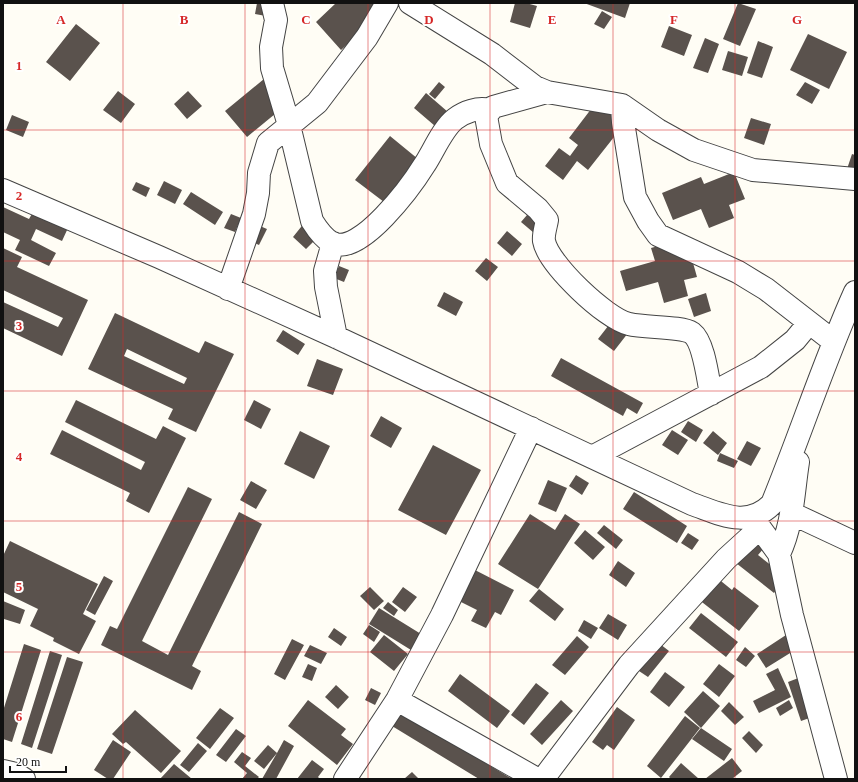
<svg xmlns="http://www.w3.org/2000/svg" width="858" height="782" viewBox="0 0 858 782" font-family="'Times New Roman',serif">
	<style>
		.building { fill: #5a524d; fill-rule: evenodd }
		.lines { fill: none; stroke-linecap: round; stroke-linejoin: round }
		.minor-casing { stroke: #444; stroke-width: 24 }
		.minor { stroke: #fff; stroke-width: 22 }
		.grid { fill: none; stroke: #d62828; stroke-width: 1; stroke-opacity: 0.55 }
		.grid-label { font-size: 13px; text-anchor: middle; font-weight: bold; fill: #d62828; stroke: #fff; stroke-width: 4; stroke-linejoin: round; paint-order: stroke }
	</style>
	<rect width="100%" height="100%" fill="#fffdf5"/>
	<path class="building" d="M257,3H281L277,18L255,14Z
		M336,3H373L382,13L341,50L316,22Z
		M515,3H526L537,6L530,28L510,22Z
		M584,3H630L625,18Z
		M738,3L756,9L740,46L723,39Z
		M602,11L612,17L604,29L594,24Z
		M76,24L100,43L70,81L46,62Z
		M669,26L692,35L684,56L661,47Z
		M808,34L847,52L829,89L790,70Z
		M705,38L719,44L708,73L693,68Z
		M758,41L773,47L762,78L747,73Z
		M728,51L748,57L742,76L722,70Z
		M270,74L292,100L247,137L225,111Z
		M439,82L445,87L435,99L429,94Z
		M805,82L820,90L812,104L796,95Z
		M118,91L135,104L121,123L103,110Z
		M188,91L202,106L187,119L174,104Z
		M426,93L448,112L435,126L414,108Z
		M601,96L629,118L588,170L577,161L563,180L545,166L559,148L570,156L578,145L569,138Z
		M12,115L29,122L23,137L6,130Z
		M751,118L771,124L764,145L744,138Z
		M390,136L418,159L384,202L355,180Z
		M852,154L855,155V184L843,181Z
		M734,172L745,199L729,205L734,218L709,228L701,209L673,220L662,193L701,177L704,184Z
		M164,181L182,190L175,204L157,195Z
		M136,182L150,188L146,197L132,190Z
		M191,192L223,212L215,225L183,204Z
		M3,207L29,219L33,212L68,228L62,241L36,229L31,240L56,253L49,266L15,250L20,240L3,232Z
		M533,208L546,218L534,233L521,222Z
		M231,214L241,218L235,232L224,228Z
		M246,220L267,229L259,245L239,236Z
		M305,222L320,235L306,249L293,237Z
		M507,231L522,244L512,256L497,243Z
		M686,238L697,277L684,280L688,296L664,303L658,282L626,291L620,271L655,261L651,248Z
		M3,248L22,257L17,267L88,300L62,356L3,328V302L58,327L63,318L3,290Z
		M486,258L498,267L487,281L475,271Z
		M339,266L349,270L344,282L334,278Z
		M444,292L463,302L456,316L437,306Z
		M706,293L711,311L694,317L688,299Z
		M115,313L199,353L205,341L234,354L196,432L168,419L173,409L88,369ZM127,349L187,378L184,384L124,356Z
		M612,321L628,333L614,351L598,339Z
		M283,330L305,344L298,355L276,341Z
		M561,358L643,403L637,414L627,408L623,416L551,376Z
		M317,359L343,369L333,395L307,386Z
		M76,400L156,439L163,426L186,438L149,513L126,501L130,493L50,454L62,430L141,470L145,462L65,422Z
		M254,400L271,409L261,429L244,420Z
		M381,416L402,428L391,448L370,436Z
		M688,421L703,430L696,442L681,432Z
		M672,430L688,440L678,455L662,445Z
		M300,431L330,446L314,479L284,464Z
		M713,431L727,443L718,455L703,443Z
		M747,441L761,448L751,466L737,459Z
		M433,445L481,470L446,535L398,510Z
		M720,453L738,461L734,468L717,461Z
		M576,475L589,483L582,495L569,486Z
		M548,480L567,488L556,512L538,504Z
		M251,481L267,490L256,509L240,500Z
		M188,487L212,499L142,641L168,655L239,512L262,524L192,666L201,671L192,690L101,645L110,626L117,629Z
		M634,492L687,526L677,543L623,509Z
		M530,514L555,530L565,514L580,524L538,589L498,564Z
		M604,525L623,540L616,549L597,533Z
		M585,530L605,547L593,560L574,543Z
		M761,532L771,540L758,555L786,577L774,593L736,563Z
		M688,533L699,540L692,550L681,543Z
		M10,541L98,584L83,614L96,621L79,654L53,641L54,638L30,626L38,609L3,592V556Z
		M618,561L635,573L626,587L609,575Z
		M473,569L514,590L501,615L495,612L486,628L471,621L477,610L457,600Z
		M104,576L113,581L95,615L86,610Z
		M716,577L732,590L734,587L759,606L739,631L698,599Z
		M370,587L384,601L374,610L360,596Z
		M403,587L417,597L405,612L392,602Z
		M539,589L564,609L555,621L529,601Z
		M3,601L25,610L20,624L4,619L3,622Z
		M388,602L398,610L394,616L383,608Z
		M379,608L421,634L411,650L369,624Z
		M701,613L738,642L726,657L689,628Z
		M608,614L627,625L618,640L599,628Z
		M584,620L598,628L591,639L578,631Z
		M369,625L380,632L374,642L363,634Z
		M334,628L347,637L341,646L328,637Z
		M384,635L408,654L394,671L370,652Z
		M786,635L795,650L766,668L757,654Z
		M577,636L589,647L565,675L552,665Z
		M292,639L304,645L285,680L274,674Z
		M24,644L41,650L12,742L3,739V711Z
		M660,644L669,651L648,677L639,671Z
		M310,645L327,653L321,664L304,656Z
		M745,647L755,656L746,667L736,660Z
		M50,651L62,655L32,748L21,744Z
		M67,657L83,662L52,754L37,749Z
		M308,664L317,668L312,681L302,677Z
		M719,664L735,676L719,697L703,684Z
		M778,668L791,697L759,713L753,701L775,690L766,674Z
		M665,672L685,687L669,707L650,692Z
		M460,674L510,711L497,728L448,691Z
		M801,677L815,716L801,721L788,682Z
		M536,683L549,693L524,725L511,715Z
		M336,685L349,697L338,709L325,697Z
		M371,688L381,693L375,705L365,700Z
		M703,691L720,706L701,728L684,712Z
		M308,700L346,729L341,735L353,744L337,765L288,726Z
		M561,700L573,711L542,745L530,734Z
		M789,700L793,708L780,716L776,708Z
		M729,702L744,717L735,725L721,711Z
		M617,707L635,720L614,750L607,745L603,750L592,742Z
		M220,708L234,718L210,749L196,738Z
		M135,710L181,751L161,773L126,742L123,744L112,734Z
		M401,712L512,779H479L392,726Z
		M685,716L700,728L661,778L647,766Z
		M701,728L732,749L724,761L692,739Z
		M236,729L246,736L226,762L216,755Z
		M749,731L763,745L756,753L742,738Z
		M113,740L131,752L113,779H108L94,770Z
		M284,740L294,746L276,779H262L277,753L264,769L254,761L268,745L277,753Z
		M198,743L207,751L189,772L180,765Z
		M242,752L251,758L245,766L259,777L257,779H242L247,773L234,762Z
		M732,758L742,771L732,779H705Z
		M312,760L324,769L318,777L320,779H297Z
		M681,763L699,779H671L669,777Z
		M174,764L192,779H160Z
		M412,772L419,779H404Z"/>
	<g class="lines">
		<g class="minor-casing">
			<path id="minor" d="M272,3L276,20L271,47L272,68L289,125L312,221C317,229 323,238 332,243C360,257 412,185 425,164C433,152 443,128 455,119C464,112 478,107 489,110
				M410,3L492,54L535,87L547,92L622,105L658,130L694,150L753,170L855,179
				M547,92L493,107L486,116L491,144L507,183L538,209L547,220C546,226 543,235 544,241C548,264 606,319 629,324C645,328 681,326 692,333C704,342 708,380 711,394
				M622,105L623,122L635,197L648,221L658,235L738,272L766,289L833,341
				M3,190L159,257L336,337L692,504C721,514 747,529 772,504C801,433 824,361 855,292
				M333,243L325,271L326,287L336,337
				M228,289L254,214L258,193L259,173L268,143L317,103L367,37L387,3
				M592,457L761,367L795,340L809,323
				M793,514L855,543
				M752,517L779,554L792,615L836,779
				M779,554C793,524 793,494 798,462
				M397,700L537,779
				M3,771L16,774L24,779
				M345,779L397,700L442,615L531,428
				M543,779L629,665L726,559L760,528"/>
		</g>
		<use href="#minor" class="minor"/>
	</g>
	<path class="grid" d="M123,3V779M245,3V779M368,3V779M490,3V779M613,3V779M735,3V779M3,130H855M3,261H855M3,391H855M3,521H855M3,652H855"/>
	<g class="grid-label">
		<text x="61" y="24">A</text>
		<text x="184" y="24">B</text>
		<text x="306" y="24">C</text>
		<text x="429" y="24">D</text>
		<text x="552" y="24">E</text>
		<text x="674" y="24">F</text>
		<text x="797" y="24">G</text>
		<text x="19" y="70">1</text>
		<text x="19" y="200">2</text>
		<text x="19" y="330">3</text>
		<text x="19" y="461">4</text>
		<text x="19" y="591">5</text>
		<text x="19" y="721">6</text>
	</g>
	<rect width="858" height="782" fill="none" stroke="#111111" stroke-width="8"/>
	<path d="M10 766v6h56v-6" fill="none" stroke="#111111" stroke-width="2"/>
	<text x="16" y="766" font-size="12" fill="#111111" stroke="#ffffff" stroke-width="3" paint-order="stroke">20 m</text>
</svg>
